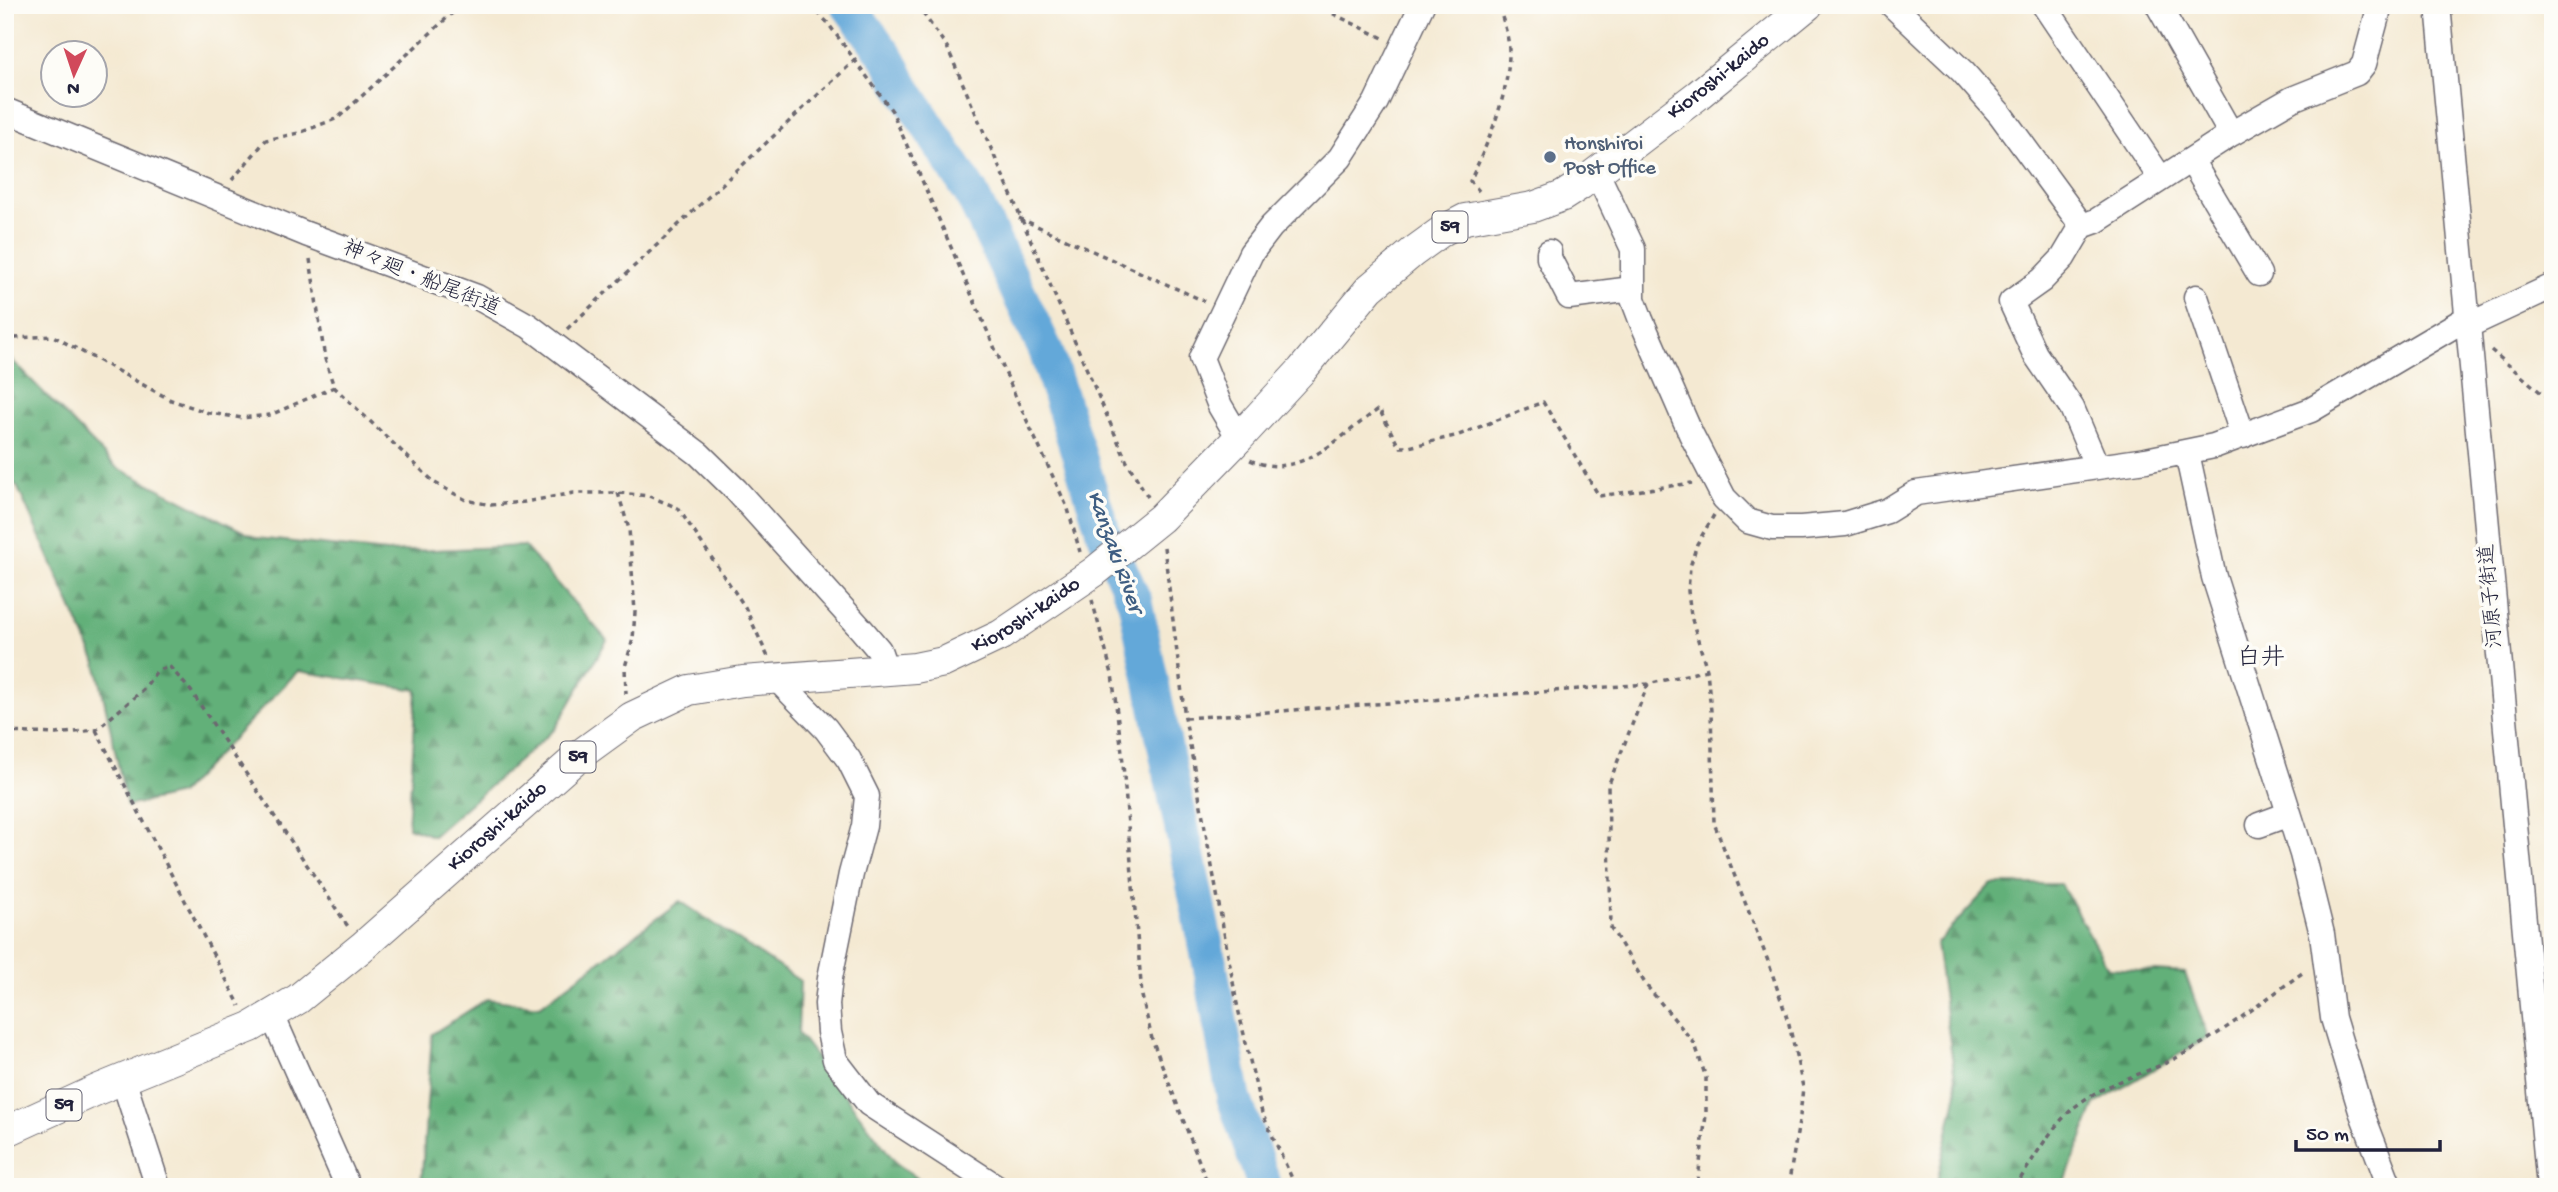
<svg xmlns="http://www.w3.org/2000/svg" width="2558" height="1192" viewBox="0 0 2558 1192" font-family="'Gochi Hand','Klee One',sans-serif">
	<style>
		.forest { fill: url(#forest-firs); stroke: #42695a; stroke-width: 2 }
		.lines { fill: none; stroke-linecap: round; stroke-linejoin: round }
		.river { stroke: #63a8d9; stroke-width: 35 }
		.minor-casing { stroke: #6c6870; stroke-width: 27 }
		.major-casing { stroke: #6c6870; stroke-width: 32 }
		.path { stroke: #6c6870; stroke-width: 3.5; stroke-dasharray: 5 5; stroke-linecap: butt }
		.minor { stroke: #fff; stroke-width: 24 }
		.major { stroke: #fff; stroke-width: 30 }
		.service-dot { fill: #5c6f8a; stroke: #fdfcf7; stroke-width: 2.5 }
		.labels { text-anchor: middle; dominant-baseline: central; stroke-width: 7; stroke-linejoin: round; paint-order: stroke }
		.shield { fill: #fdfcf7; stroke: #646373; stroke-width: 2 }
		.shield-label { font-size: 19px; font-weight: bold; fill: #22223b }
		.street-label { font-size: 21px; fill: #22223b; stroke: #fdfcf7 }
		.service-label { font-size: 21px; fill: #4e5e75; stroke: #fdfcf7; text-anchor: start }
		.water-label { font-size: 23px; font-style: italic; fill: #3f5e82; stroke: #fdfcf7 }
		.quarter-label { font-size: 24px; fill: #22223b; stroke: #fdfcf7 }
	</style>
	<defs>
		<pattern id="forest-firs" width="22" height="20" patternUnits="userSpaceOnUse" patternTransform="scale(1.75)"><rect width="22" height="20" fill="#62b079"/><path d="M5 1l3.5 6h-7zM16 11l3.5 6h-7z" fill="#508f64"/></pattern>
	</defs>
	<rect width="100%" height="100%" fill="#fdfcf7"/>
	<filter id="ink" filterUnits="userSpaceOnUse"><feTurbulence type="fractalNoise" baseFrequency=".0143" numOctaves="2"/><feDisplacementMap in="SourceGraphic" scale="14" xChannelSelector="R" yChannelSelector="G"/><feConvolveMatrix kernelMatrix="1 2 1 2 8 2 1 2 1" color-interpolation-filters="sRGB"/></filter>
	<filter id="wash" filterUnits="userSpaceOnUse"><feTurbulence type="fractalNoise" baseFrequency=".00686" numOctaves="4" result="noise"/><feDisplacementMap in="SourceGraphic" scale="28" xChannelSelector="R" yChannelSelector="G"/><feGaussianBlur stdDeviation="1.57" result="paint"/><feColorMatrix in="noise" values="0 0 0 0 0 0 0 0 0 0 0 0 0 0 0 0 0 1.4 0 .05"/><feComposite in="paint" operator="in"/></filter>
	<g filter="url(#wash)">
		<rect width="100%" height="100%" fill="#f4e9d2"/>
		<path class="forest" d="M5,353L116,467L256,538L387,552L524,546L607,640L555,729L433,836L408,827L417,690L298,671L180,794L127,806L96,662L17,486L5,477Z
			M1992,884H2061L2108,968L2185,973L2208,1037L2095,1104L2063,1187H1936L1957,1092L1936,944Z
			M680,901L800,981L798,1033L896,1163L930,1187H421L432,1034L487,999L540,1006Z"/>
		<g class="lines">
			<path class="river" d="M848,5L890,61L900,82L971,193L1046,351L1103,531L1135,602L1209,960L1234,1098L1265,1187"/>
		</g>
	</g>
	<g filter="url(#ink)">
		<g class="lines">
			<g class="minor-casing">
				<path id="minor" d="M1892,5L1963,72L2000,114L2082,226
					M2044,5L2161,179
					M2158,5L2231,134
					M2438,5L2549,1187
					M5,110L306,234L477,297L529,326L699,454L736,490L862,630L879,650L886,670
					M2191,160L2259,274
					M1597,173L1633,249V299L1641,320L1691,434L1724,498L1747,521L1772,528H1801L1845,524L1887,511L1916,493L2146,460L2214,446L2311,410L2467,318
					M1549,252V258L1569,297L1632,289
					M2196,297L2243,436
					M2467,326L2553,286
					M1239,438L1220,406L1201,358L1251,253L1271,227L1340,158L1376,102L1422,5
					M2187,453L2214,577L2302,854L2322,934L2333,1018L2361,1111L2390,1187
					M2097,467L2072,408L2035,354L2011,302L2042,280L2063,258L2082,226L2096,221L2231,134L2292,99L2357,73L2364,64L2380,5
					M776,678L826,729L849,760L867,796L864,826L851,874L830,978L827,1004L829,1032L835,1060L869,1104L997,1187
					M2259,825L2289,814
					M272,1015L348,1187
					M123,1079L158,1187"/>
			</g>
			<g class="major-casing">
				<g id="major">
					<path id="s1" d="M5,1132L99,1089L251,1027L298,999L362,947L581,754L632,717L689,690L743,681L915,668L944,662L1001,635L1094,572L1161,518L1239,438L1301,371L1370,288L1413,252L1442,231L1465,219L1533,207L1563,196L1580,185L1698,95L1808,5"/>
				</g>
			</g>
			<path class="path" d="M810,5L827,22L892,111L1015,395L1068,509L1080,552
				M917,5L947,47L1127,462L1148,497
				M1315,5L1383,38
				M232,180L266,140L299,133L338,118L461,5
				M1479,191L1470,181C1488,143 1509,95 1509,52C1509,36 1503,20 1498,5
				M1019,218L1204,301
				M310,259L325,359L334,387L435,483L466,500L491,505L525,502L574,493H618L649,496L678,508L745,607L768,657
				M567,329L855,60
				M5,341L14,338L53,336L171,400L209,413L242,418L270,415L334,387
				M2491,350L2553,403
				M1250,460C1301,482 1340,435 1379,409L1397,443L1401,447H1409L1459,435L1543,402L1599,496L1692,483
				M618,493L629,529L635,612L633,639L625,667L626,694
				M1714,515L1697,544L1690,567L1688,591L1691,616L1707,670L1711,711L1714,823L1768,961L1789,1024L1803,1087L1800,1116L1788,1187
				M1164,547L1185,718L1237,1004L1262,1113L1296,1187
				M1092,600L1112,674L1122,752L1142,996L1152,1039L1209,1187
				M1648,684L1608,786L1611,928L1646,985L1695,1044L1706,1078V1115L1697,1187
				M1185,718L1648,684L1707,670
				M96,730L240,1006
				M5,732L56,734L96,730L143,690L156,672L169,666L191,691L349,928
				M2015,1187C2033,1160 2051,1126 2076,1106C2106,1082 2143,1075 2176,1058C2222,1034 2263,1001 2305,971"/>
			<use href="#minor" class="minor"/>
			<use href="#major" class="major"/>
		</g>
	</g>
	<circle class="service-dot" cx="1550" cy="157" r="7"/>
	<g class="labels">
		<g class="shield">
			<rect x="1432.5" y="211.5" width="35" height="31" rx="5"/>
			<rect x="560.5" y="741.5" width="35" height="31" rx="5"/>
			<rect x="46.5" y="1089.5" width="35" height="31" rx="5"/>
		</g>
		<g class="shield-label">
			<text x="1450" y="227">59</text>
			<text x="578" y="757">59</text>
			<text x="64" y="1105">59</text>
		</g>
		<g class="street-label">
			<text stroke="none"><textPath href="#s1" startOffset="2067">Kioroshi-kaido</textPath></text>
			<text transform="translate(421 280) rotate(22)">神々廻・船尾街道</text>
			<text transform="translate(2493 596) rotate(-95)">河原子街道</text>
			<text stroke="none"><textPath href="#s1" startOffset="1174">Kioroshi-kaido</textPath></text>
			<text stroke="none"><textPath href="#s1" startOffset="586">Kioroshi-kaido</textPath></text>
		</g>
		<g class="service-label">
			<text x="1564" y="145">Honshiroi<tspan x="1564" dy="24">Post Office</tspan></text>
		</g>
		<g class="water-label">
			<text transform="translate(1114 552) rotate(70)">Kanzaki River</text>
		</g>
		<g class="quarter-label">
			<text x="2261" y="659">白井</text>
		</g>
	</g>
	<rect width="2558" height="1192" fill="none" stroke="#fdfcf7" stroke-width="28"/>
	<g transform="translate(74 74) rotate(183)"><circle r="33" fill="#fdfcf7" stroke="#a5a5ac" stroke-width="2"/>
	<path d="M0-5L12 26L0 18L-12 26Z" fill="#d1495b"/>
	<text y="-10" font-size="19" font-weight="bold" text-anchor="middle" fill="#22223b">N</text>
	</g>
	<path d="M2296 1140v10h144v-10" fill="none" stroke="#22223b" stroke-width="3.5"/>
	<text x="2306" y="1140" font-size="21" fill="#22223b" stroke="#fdfcf7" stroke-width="5" paint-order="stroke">50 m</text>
</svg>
